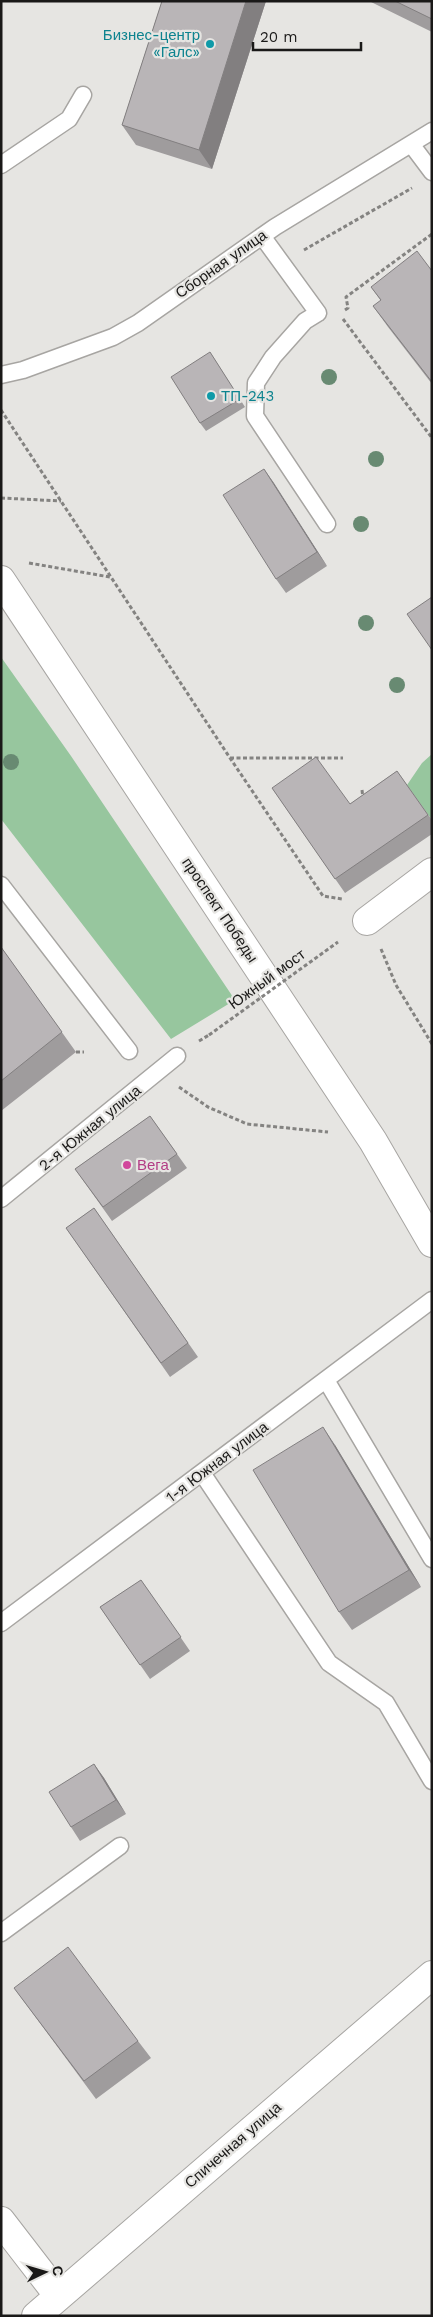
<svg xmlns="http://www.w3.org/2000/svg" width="433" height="2317" viewBox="0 0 433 2317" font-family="'Work Sans',sans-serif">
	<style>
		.green { fill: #97c69e }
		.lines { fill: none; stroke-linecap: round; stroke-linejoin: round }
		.lane-casing { stroke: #a7a5a2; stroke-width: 19 }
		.street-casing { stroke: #a7a5a2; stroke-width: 30 }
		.secondary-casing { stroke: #a7a5a2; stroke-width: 30 }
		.path { stroke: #848381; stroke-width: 3; stroke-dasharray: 4 2.5; stroke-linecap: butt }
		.lane { stroke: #fff; stroke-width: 16 }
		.street { stroke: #fff; stroke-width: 28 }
		.secondary { stroke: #fff; stroke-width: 28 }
		.path-bridge { stroke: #848381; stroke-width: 3; stroke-dasharray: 4 2.5; stroke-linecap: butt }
		.tree { fill: #688a72 }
		.wall { fill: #9f9c9d }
		.shaded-wall { fill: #827f80 }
		.building { fill: #b9b5b7; stroke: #827f80 }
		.culture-dot { fill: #0f9aa8; stroke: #e6e5e2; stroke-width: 2 }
		.hotel-dot { fill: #d1479c; stroke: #e6e5e2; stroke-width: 2 }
		.labels { text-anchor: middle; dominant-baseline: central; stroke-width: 4.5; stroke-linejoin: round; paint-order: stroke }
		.culture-label { font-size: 15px; fill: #0d838f; stroke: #e6e5e2; text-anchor: end }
		.street-label { font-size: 15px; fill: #1a1918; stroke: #e6e5e2 }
		.hotel-label { font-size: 15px; fill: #b23c85; stroke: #e6e5e2; text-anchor: start }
	</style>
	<rect width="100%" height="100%" fill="#e6e5e2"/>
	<path class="green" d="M1,657L71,756L235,1000L171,1039L1,819Z
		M432,754V820L407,785L422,763Z"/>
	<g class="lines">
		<g class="lane-casing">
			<path id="lane" d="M411,144L432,172
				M1,165L69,119L83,95
				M262,236L318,313L305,321L273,357L256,383L255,416L327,524
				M1,375L23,370L113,337L138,323L275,227L432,131
				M1,885L129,1051
				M1,1199L177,1056
				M326,1380L432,1559
				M202,1473L329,1663L386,1703L432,1781
				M1,1623L432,1300
				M1,1933L120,1846"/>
		</g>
		<g class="street-casing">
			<path id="street" d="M367,921L432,872
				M1,2221L58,2295
				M36,2316L432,1975"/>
		</g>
		<g class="secondary-casing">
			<path id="secondary" d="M1,580L373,1141L432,1243"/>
		</g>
		<path class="path" d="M304,250L412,188
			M345,310L348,308L346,297L432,234
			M343,319L432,438
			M1,410L230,758L323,896L342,899
			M1,498L61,501
			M29,563L110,577
			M230,758H343
			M362,790L363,798
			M381,949L396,985L432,1044
			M199,1041L209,1035
			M76,1052H84
			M179,1087L208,1107L247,1124L328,1132"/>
		<use href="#lane" class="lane"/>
		<use href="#street" class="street"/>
		<use href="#secondary" class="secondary"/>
		<path class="path-bridge" d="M209,1035L338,942"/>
	</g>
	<g class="tree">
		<circle cx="329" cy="377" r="8"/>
		<circle cx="376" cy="459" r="8"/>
		<circle cx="361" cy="524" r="8"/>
		<circle cx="366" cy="623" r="8"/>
		<circle cx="397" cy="685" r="8"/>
		<circle cx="11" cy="762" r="8"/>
	</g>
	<path class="wall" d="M162,1H266L212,169L136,145L122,125Z
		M369,1H432V32Z
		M432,271V384L388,327L373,306L381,301L371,287Z
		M210,352L245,407L206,431L200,423Z
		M264,469L327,566L286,593L276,579Z
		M397,771L432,820V834L345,893L272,788L350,804Z
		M1,947L76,1052L1,1111Z
		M150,1116L187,1168L112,1221L75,1169Z
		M94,1208L198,1357L170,1377L66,1228Z
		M335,1445L421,1587L352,1630L339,1612Z
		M141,1580L190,1651L150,1679L100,1607Z
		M94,1764L104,1778L126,1814L80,1841L71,1827Z
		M14,1988L138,2041L151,2058L96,2099Z"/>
	<path class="shaded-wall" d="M246,1H266L212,169L199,150Z
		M264,469L274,483L327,566L317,552Z
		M323,1427L335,1445L421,1587L409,1570Z
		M94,1764L104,1778L126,1814L116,1800Z"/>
	<path class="building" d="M162,1H246L199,150L122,125Z
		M395,1H432V19Z
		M417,251L432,271V382L373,306L381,300L371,287Z
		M210,352L240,399L200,423L171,377Z
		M264,469L317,552L276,579L223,495Z
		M432,597V650L407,614Z
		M316,757L350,804L397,771L428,815L335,879L272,788Z
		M1,947L62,1032L1,1081Z
		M150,1116L177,1154L103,1207L75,1169Z
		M94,1208L188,1343L161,1363L66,1228Z
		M323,1427L409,1570L339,1612L253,1470Z
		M141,1580L181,1637L140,1665L100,1607Z
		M94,1764L116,1800L71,1827L49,1792Z
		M68,1947L138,2041L84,2081L14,1988Z"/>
	<g class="culture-dot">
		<circle cx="210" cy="44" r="5"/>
		<circle cx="211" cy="396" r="5"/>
	</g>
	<circle class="hotel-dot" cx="127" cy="1165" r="5"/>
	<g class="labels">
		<g class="culture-label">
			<text x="200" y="35">Бизнес-центр<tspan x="200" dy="17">«Галс»</tspan></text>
			<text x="221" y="396" text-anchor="start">ТП-243</text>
		</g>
		<g class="street-label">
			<text transform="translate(221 264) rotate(-35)">Сборная улица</text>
			<text transform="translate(220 910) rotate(56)">проспект Победы</text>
			<text transform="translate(267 979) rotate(-36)">Южный мост</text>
			<text transform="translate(90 1128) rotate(-39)">2-я Южная улица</text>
			<text transform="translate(217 1462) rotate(-37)">1-я Южная улица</text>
			<text transform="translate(233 2145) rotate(-41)">Спичечная улица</text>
		</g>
		<g class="hotel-label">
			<text x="137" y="1165">Вега</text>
		</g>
	</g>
	<rect width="433" height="2317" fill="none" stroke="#1a1918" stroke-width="5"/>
	<g transform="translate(45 2272) rotate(85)" stroke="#e6e5e2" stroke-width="4" paint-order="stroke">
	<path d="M0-4L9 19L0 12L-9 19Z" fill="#1a1918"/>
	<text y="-8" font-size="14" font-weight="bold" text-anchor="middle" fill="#1a1918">С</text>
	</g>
	<path d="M253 42v8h108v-8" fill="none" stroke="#1a1918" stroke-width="2.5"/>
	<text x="260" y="42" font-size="15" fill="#1a1918" stroke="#e6e5e2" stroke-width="4" paint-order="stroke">20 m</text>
</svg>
